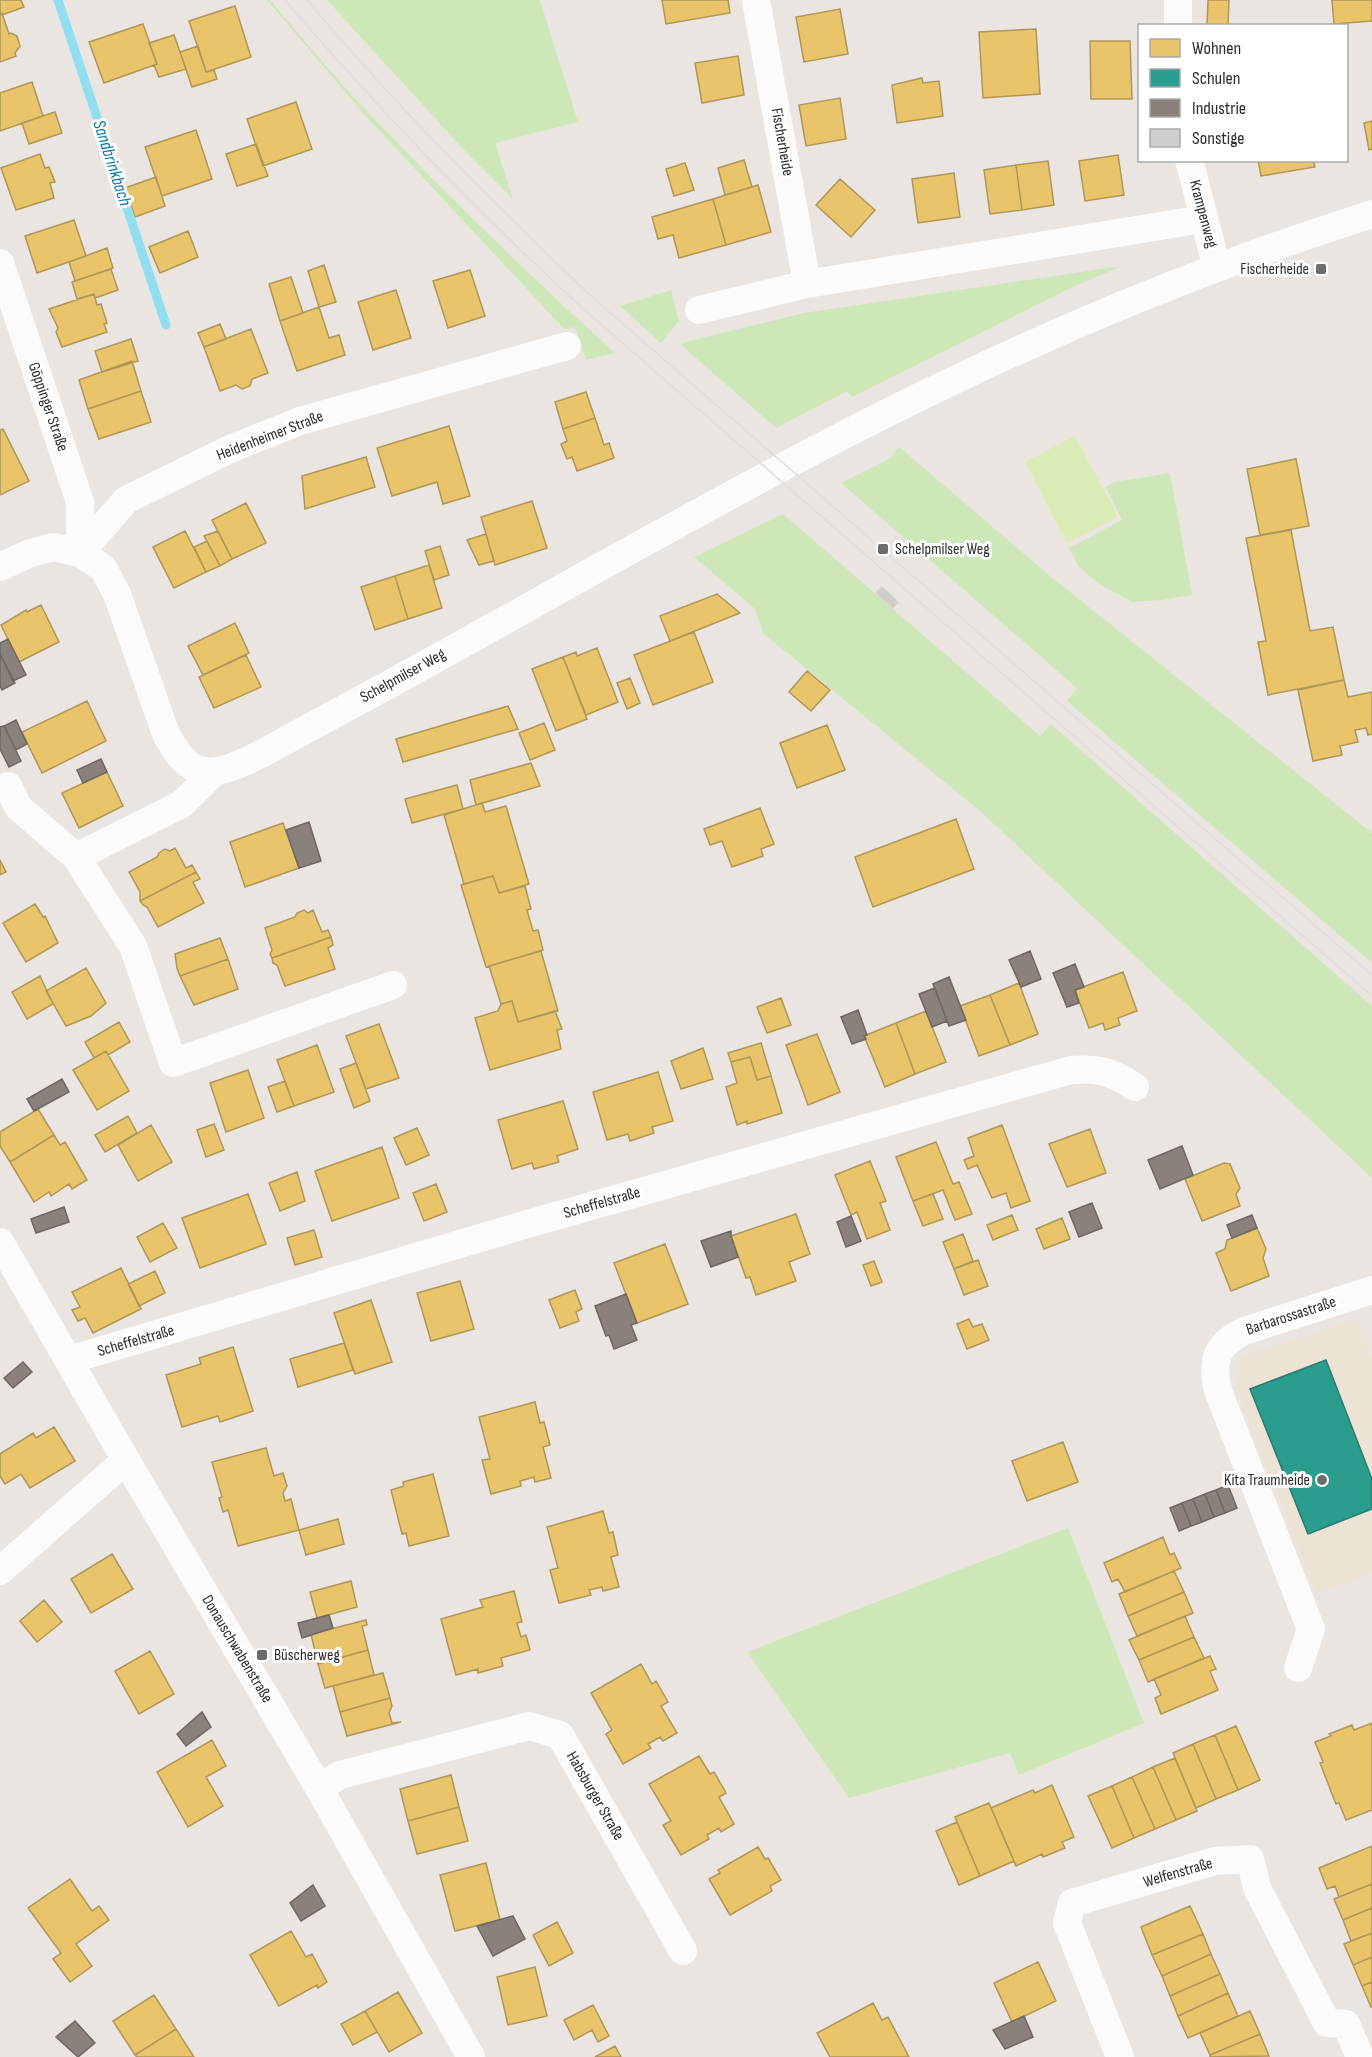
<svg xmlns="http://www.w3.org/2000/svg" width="1372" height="2057" viewBox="0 0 1372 2057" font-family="'Sofia Sans Condensed',sans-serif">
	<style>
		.education { fill: #ede3d5 }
		.green { fill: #cee7b8 }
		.pitch { fill: #dbebb5 }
		.homes { fill: #e9c46a; stroke: #b09657; stroke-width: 1.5 }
		.schools { fill: #2a9d8f; stroke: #2a7b71; stroke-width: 1.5 }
		.industry { fill: #8a817c; stroke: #6e6764; stroke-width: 1.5 }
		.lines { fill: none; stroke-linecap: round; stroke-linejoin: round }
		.stream { stroke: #90def0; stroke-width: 9 }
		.building { fill: #d0cdca; stroke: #d5d1cd; stroke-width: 1.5 }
		.minor { stroke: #fcfbfa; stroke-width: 28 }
		.tram { stroke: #dededf; stroke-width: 1.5 }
		.poi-dot { fill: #6e6c6b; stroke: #fff; stroke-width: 2 }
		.labels { text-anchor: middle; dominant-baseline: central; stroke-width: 6; stroke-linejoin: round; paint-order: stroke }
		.street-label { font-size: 16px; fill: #2b2b2b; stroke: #fff }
		.poi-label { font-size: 16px; fill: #2b2b2b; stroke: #fff; text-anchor: end }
		.water-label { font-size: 18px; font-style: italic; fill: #057aa6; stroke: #fff }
	</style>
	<rect width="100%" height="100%" fill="#eae5e1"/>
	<path class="education" d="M1357,1319L1372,1357V1573L1316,1594L1235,1388L1234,1378L1236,1367L1243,1358L1252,1353Z"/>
	<path class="green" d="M267,0H270C301,36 331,73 363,107C444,193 528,274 615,353L586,360L575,327L564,329L363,113Z
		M327,0H540L578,122L495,143L513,199L464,150Z
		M1122,266L1073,287L852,397L847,391L776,428L681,345L685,342L804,313Z
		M671,290L679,321L661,343L620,306Z
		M899,447L1050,576L1372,833V963L1067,701L1077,688L841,483L891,458Z
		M1170,473L1192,595L1162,600L1132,602L1098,583L1079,567L1069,548L1122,520L1106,487L1114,482Z
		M783,514L1040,736L1051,724L1372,1006V1178L980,811L764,634L754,608L694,557Z
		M1068,1528L1144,1723L1019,1775L1010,1753L849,1798L747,1652Z"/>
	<path class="pitch" d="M1075,436L1118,517L1067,543L1025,462Z"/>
	<path class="homes" d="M0,0H21L24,7L2,15L0,14Z
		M662,0H728L730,13L666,24Z
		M1208,0H1229L1228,26H1207Z
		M1332,0H1372V21L1334,24Z
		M235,6L251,57L206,72L189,21Z
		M840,9L848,54L804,62L796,17Z
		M2,13L9,34L11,33L17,36L20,46L15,53L16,56L0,62V14Z
		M143,24L157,64L104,83L89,42Z
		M1036,29L1040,94L983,98L979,32Z
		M174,35L186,69L159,77L154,65L157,64L149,43Z
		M1090,41H1130L1132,99H1091Z
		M198,46L206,72L214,70L217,79L192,87L180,52Z
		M738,56L744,95L702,103L695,63Z
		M922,78L923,83L939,81L943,116L897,123L892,85Z
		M32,82L43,116L0,131V93Z
		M840,98L846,139L806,146L799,105Z
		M296,102L312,149L263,166L247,119Z
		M55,112L62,133L29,144L22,123Z
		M1372,121V149L1369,150L1364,123Z
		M196,130L212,179L162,196L145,147Z
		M256,144L268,176L237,186L226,154Z
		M40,154L45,168L49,167L55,182L50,183L54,198L16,210L1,168Z
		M1118,155L1124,195L1085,201L1079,161Z
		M744,160L752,187L725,195L718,168Z
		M1258,160H1313L1315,167L1261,176Z
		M1048,161L1054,205L1022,210L1016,165Z
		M685,163L694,190L674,196L666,169Z
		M1016,165L1022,210L990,214L984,170Z
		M954,173L960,217L918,223L912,179Z
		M156,177L165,206L135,217L125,188Z
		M840,179L875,210L851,237L816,205Z
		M758,185L771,232L726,245L713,199Z
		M713,199L726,245L679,258L673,235L658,239L652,217Z
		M74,220L86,256L37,273L25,236Z
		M188,231L198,257L160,273L149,247Z
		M107,248L113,268L75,281L69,262Z
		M324,265L336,302L319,307L308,271Z
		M111,269L118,290L95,298L94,294L77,299L72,282Z
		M470,270L485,316L448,328L433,281Z
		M291,277L303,313L280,321L269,284Z
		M396,290L411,338L373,350L358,302Z
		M94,294L97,305L101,304L107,323L104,324L107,332L62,347L56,332L58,328L49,309Z
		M319,307L329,338L339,335L345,355L297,371L280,321Z
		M220,324L226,339L204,347L198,333Z
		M251,329L268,373L252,379L250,386L242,389L236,385L220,391L204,347Z
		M131,339L138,361L102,372L95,351Z
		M132,361L141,391L88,409L79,380Z
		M141,391L151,422L99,439L88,409Z
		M586,392L595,418L563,429L555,402Z
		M595,418L604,445L609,443L614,458L577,471L572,457L567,459L561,444L567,441L563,429Z
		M449,426L470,496L443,504L437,482L392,496L377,448Z
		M3,429L29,481L0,495V430Z
		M366,457L375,487L305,509L302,476Z
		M1296,459L1309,526L1260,535L1247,469Z
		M532,501L547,548L495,565L481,517Z
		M246,503L266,543L232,559L212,520Z
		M1291,530L1310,631L1333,627L1344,680L1268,695L1258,642L1266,641L1246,538Z
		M185,531L206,572L174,588L153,547Z
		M218,531L232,559L220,566L204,536Z
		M486,534L494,561L479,565L467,540Z
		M207,541L220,566L206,572L194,547Z
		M440,546L449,575L434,580L425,551Z
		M429,565L442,608L408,619L395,576Z
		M395,576L408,619L375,630L361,587Z
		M717,594L740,613L670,641L660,616Z
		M41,605L59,642L19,662L1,625L26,610L27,612Z
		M235,623L249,653L203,675L188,646Z
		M694,632L713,682L653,705L634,655Z
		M597,648L618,702L586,715L563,657L576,652L577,656Z
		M246,655L261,687L214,708L199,677Z
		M563,657L587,719L556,731L532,669Z
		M807,671L830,690L811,711L789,692Z
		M630,678L640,703L627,709L617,683Z
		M1344,680L1348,697L1372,692V734L1368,735L1366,728L1355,730L1358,742L1340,746L1342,755L1313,761L1298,690Z
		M87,701L106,741L42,773L22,732Z
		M508,706L518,729L403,762L396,739Z
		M544,723L555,750L530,760L519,733Z
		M827,725L845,770L797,788L780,743Z
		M531,763L540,786L476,805L470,780Z
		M107,772L123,806L79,828L62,793Z
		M457,785L463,809L412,823L405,799Z
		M482,803L485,812L506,806L529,884L499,893L493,876L464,884L444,815Z
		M760,808L774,844L761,849L763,856L732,867L722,841L710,845L704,829Z
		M956,819L974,869L873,907L855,857Z
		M283,823L299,868L245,887L230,842Z
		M175,848L186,868L192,865L196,872L140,901V892L129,872L157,857L159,853L165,849L170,851Z
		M0,860L6,872L0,875Z
		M196,872L200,879L193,882L204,903L158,927L147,907L143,905L140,901Z
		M493,876L499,893L525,886L531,909L527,910L533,931L538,930L543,950L486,967L461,885Z
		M35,904L43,917L45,916L58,943L26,962L3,923Z
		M304,910L308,913L313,910L322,932L328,930L331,937L272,958L270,954L272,950L265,928L295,917L297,913Z
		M331,937L333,945L328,948L335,969L285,986L277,965L273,963L272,958Z
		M220,938L228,959L180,976L177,968L175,954Z
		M541,951L558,1011L518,1022L512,1001L501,1004L489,966Z
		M228,959L238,989L194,1005L180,976Z
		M86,968L106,1003L91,1016L66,1026L46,991Z
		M1123,972L1137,1011L1118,1018L1120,1025L1105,1030L1103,1023L1089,1028L1075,990Z
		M40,976L53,1004L27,1019L12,992Z
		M1019,983L1038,1034L1010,1045L990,995Z
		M990,995L1010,1045L979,1056L960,1006Z
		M781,998L791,1025L767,1033L757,1007Z
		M512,1001L518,1022L555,1011L562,1029L557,1030L561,1049L490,1070L475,1018L498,1011L501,1004Z
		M926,1011L946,1062L915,1074L896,1023Z
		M119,1022L130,1042L108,1055L106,1051L94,1058L85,1042Z
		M896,1023L915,1074L885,1087L864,1036Z
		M379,1024L399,1078L366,1089L346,1036Z
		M817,1034L840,1092L808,1105L786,1045Z
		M761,1043L771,1076L757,1080L750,1057L731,1062L728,1053Z
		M317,1045L334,1092L294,1106L277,1060Z
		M703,1048L713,1079L681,1089L671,1061Z
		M106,1051L129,1091L97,1110L73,1070Z
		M750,1057L757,1080L771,1076L782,1113L747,1124V1121L737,1125L726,1087L737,1083L731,1062Z
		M356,1063L370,1101L354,1108L340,1069Z
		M248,1070L264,1118L226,1132L210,1083Z
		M658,1072L673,1121L652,1127L654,1133L630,1141L628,1134L607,1140L593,1092Z
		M285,1081L294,1106L277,1112L268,1087Z
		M563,1101L578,1149L557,1156L559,1162L534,1169L532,1163L512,1169L498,1120Z
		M38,1109L54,1135L10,1162L0,1146V1132Z
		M128,1116L137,1133L105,1152L95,1135Z
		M214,1124L224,1150L206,1157L197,1130Z
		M151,1125L172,1162L138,1181L118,1145Z
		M1002,1125L1030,1201L1011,1208L1006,1193L992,1198L977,1165L968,1169L964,1160L974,1156L968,1138Z
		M417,1128L429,1155L406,1165L394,1138Z
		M1090,1129L1106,1173L1067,1187L1049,1144Z
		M54,1135L60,1145L65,1142L87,1180L72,1189L69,1184L51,1196L49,1192L34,1202L10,1162Z
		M936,1142L953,1184L959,1182L972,1214L955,1220L943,1190L913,1201L896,1157Z
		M382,1147L399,1198L332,1221L315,1171Z
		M870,1161L886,1201L880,1203L890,1230L867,1239L857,1212L851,1215L835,1175Z
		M1224,1163L1230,1164L1240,1188L1236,1194L1240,1206L1202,1221L1185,1179Z
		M297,1172L305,1201L280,1211L269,1183Z
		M436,1184L447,1212L424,1221L413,1193Z
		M248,1194L266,1244L200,1268L182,1218Z
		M933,1194L943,1219L923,1226L913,1201Z
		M796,1214L810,1254L789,1262L796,1281L756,1295L750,1277L746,1278L731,1236Z
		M1012,1215L1018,1230L993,1240L987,1225Z
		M1062,1218L1070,1239L1044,1249L1036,1229Z
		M163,1223L177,1248L150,1262L137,1237Z
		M1257,1228L1266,1249L1263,1258L1269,1276L1231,1291L1216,1253L1225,1249L1227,1240Z
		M314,1230L322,1257L295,1265L287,1238Z
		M963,1234L973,1261L954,1269L943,1242Z
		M665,1244L688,1304L637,1323L614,1263Z
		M978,1260L988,1286L964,1295L954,1269Z
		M874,1261L882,1282L871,1286L863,1265Z
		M121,1268L141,1309L93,1333L85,1318L78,1321L72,1310L80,1307L72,1292Z
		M155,1271L165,1293L139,1306L128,1284Z
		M460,1281L474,1329L431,1341L417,1293Z
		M575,1290L582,1309L576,1312L579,1321L560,1328L549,1300Z
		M371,1300L392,1362L355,1374L334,1313Z
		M969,1319L973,1327L982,1324L989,1340L967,1349L957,1324Z
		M344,1343L353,1370L298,1387L290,1359Z
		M233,1347L253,1411L220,1422L218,1416L182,1427L166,1375L201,1364L199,1358Z
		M535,1402L540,1423L544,1422L550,1445L543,1447L551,1478L535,1482L534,1477L520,1481L521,1486L491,1494L482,1460L490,1459L479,1417Z
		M54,1427L75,1461L30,1488L21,1474L5,1484L0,1476V1454L33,1433L36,1438Z
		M1063,1442L1078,1482L1027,1501L1012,1461Z
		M266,1448L274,1476L283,1473L287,1486L283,1493L285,1501L291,1499L299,1530L238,1546L228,1510L223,1512L219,1498L222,1497L212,1462Z
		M433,1474L449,1536L409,1546L406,1533L402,1534L391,1490L404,1486L403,1482Z
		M603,1511L609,1533L613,1532L618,1555L611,1557L619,1587L603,1591L602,1587L589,1590L591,1595L559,1603L550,1570L558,1568L547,1527Z
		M338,1519L344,1544L306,1555L299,1530Z
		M1163,1537L1170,1555L1174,1553L1181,1568L1125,1592L1118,1579L1112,1582L1104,1563Z
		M112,1554L133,1589L91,1613L71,1579Z
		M1174,1571L1184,1592L1128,1616L1119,1594Z
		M351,1581L357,1607L317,1618L310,1592Z
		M514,1591L522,1622L517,1623L521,1637L526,1635L530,1650L501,1658L503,1666L478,1673V1669L456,1675L441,1619L483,1607L480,1600Z
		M1184,1592L1193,1613L1137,1636L1128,1616Z
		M44,1600L62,1622L37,1642L20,1621Z
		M1185,1616L1194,1637L1139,1660L1129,1640Z
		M366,1620L367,1625L362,1626L368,1650L318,1664L311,1634Z
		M1194,1637L1204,1658L1148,1682L1139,1660Z
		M368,1650L374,1675L325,1688L318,1664Z
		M150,1651L174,1694L139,1714L115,1671Z
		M1210,1656L1216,1669L1210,1671L1218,1690L1161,1714L1155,1698L1161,1695L1154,1679Z
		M641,1664L652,1684L656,1681L668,1702L661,1706L677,1733L663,1741L660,1737L648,1744L651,1748L623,1764L606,1734L612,1730L591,1693Z
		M383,1673L390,1698L340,1712L333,1686Z
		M390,1698L392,1706L389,1713L392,1723L401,1722L347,1736L340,1712Z
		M1372,1723V1810L1346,1820L1339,1803L1336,1804L1320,1763L1323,1762L1315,1742L1331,1736L1329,1734L1352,1725L1354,1730Z
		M1236,1726L1260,1780L1238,1790L1215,1735Z
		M1215,1735L1238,1790L1216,1799L1193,1744Z
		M212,1740L226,1766L206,1777L223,1806L188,1827L157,1772Z
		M1193,1744L1216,1799L1196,1808L1173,1753Z
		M699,1756L710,1774L714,1772L726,1793L719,1797L734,1824L721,1832L719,1828L707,1835L709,1839L681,1855L663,1825L671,1821L649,1784Z
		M1175,1758L1197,1811L1176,1820L1153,1767Z
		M1153,1767L1176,1820L1155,1829L1132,1777Z
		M451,1775L459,1807L408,1821L400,1789Z
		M1132,1777L1155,1829L1134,1838L1112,1786Z
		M1052,1785L1074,1837L1062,1842L1065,1848L1043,1857L1042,1854L1016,1866L991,1808L1033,1790L1035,1793Z
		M1112,1786L1134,1838L1112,1848L1088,1796Z
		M989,1803L1014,1861L980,1876L955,1817Z
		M459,1807L468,1841L417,1854L408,1821Z
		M957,1822L980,1876L959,1885L936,1831Z
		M1372,1846V1884L1339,1897L1335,1886L1327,1889L1319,1868Z
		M758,1847L765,1859L768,1858L781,1880L770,1886L772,1891L730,1915L709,1879L720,1873L718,1870Z
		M486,1863L500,1920L455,1931L440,1875Z
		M70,1879L92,1911L99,1906L109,1920L76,1944L92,1966L70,1982L53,1959L61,1953L28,1908Z
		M1372,1884V1908L1343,1920L1334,1899Z
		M1190,1906L1203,1934L1152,1955L1141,1927Z
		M1372,1908V1933L1351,1941L1343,1920Z
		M557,1922L573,1953L549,1966L533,1935Z
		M291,1931L306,1957L312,1954L327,1982L318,1988L317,1985L279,2006L250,1955Z
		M1372,1933V1957L1353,1965L1344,1944Z
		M1203,1934L1211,1954L1162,1976L1152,1955Z
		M1211,1954L1220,1974L1170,1996L1162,1976Z
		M1372,1957V1982L1362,1986L1353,1965Z
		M1038,1962L1056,2001L1012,2022L994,1983Z
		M535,1967L547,2016L508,2025L497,1977Z
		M1220,1974L1228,1993L1178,2016L1170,1996Z
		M1372,1982V2007H1371L1362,1986Z
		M398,1992L422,2033L389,2052L365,2011Z
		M1228,1993L1238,2016L1188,2038L1178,2016Z
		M154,1995L176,2029L135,2055L113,2021Z
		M873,2003L882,2020L888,2017L909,2057H830L817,2033Z
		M593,2005L609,2036L598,2042L592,2030L574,2040L564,2020Z
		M365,2011L377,2032L353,2045L341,2024Z
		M1250,2011L1260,2034L1210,2055L1200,2033Z
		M176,2029L194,2057H137L135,2055Z
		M1260,2034L1269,2056L1210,2057V2055Z
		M615,2046L621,2057H595Z"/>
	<path class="schools" d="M1326,1360L1372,1479V1509L1308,1534L1250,1389Z"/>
	<path class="industry" d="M8,639L26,675L13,681L0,654V643Z
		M0,654L15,683L2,690L0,686Z
		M16,720L27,744L16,750L4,726Z
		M4,726L21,761L9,767L0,749V727Z
		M101,759L107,772L83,783L77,770Z
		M309,822L321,861L299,868L286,830Z
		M1030,951L1041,979L1021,987L1009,960Z
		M1075,964L1084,987L1075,990L1079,1003L1067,1007L1053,973Z
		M949,977L966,1020L949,1026L933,984Z
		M935,988L947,1021L932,1027L919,994Z
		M858,1010L867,1035L864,1036L866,1039L852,1044L841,1017Z
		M62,1079L69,1092L34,1111L27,1099Z
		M1182,1146L1193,1175L1160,1189L1148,1160Z
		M1092,1203L1102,1228L1079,1237L1069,1212Z
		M64,1207L69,1222L36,1233L31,1219Z
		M1252,1215L1257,1228L1232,1238L1227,1225Z
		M851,1216L861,1241L846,1247L837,1222Z
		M731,1231V1236L738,1257L711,1267L701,1241Z
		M626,1294L637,1323L631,1325L637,1340L614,1349L609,1335L606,1336L595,1306Z
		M23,1362L32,1372L13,1388L4,1378Z
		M1228,1485L1237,1508L1225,1513L1216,1490Z
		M1216,1490L1225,1513L1214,1517L1205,1494Z
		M1205,1494L1214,1517L1202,1522L1193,1499Z
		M1193,1499L1202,1522L1191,1526L1182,1503Z
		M1182,1503L1191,1526L1179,1531L1170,1508Z
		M329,1615L333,1628L302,1638L298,1623Z
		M202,1712L211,1727L186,1746L177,1734Z
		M313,1885L325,1906L301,1921L290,1903Z
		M513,1916L525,1939L493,1956L477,1926Z
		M1024,2016L1033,2037L1005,2049L993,2030Z
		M75,2021L95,2043L78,2057L56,2037Z"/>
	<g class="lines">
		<path class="stream" d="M58,0L166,325"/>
	</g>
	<path class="building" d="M882,587L898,602L893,608L876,593Z"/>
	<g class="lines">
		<path class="minor" d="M756,0L807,284
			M1178,26V0
			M1189,160L1217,268
			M0,263L80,502V553
			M699,310L807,284L1203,219
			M80,553L126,500L230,449L300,421L567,346
			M0,567L28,554L53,547L80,553L103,568L117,594L166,734C177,754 190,775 216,771C242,768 289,738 314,725C410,674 505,620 600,567C719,501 838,435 961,377C1093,314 1233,258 1372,214
			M214,772L182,804L76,857L133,946L173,1063L393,985
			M8,786L18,807L76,857
			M0,1242L126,1460L319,1788L471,2057
			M69,1360L517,1227L1071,1070C1099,1068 1112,1072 1135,1087
			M0,1571L126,1460
			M1298,1668L1311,1629L1217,1388C1212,1359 1216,1345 1244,1331L1372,1290
			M319,1788L340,1775L529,1726L560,1735L683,1951
			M1120,2057L1067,1923L1072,1903L1215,1861L1250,1859L1257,1888L1327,2023L1346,2024L1360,2057"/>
		<path class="tram" d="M285,0C377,108 476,210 580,306L1372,996
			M307,0C395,105 492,202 591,296L1372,975"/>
	</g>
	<g class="poi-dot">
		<rect x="1315" y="263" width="12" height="12" rx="3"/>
		<rect x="877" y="543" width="12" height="12" rx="3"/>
		<circle cx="1322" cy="1480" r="6"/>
		<rect x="256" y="1649" width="12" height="12" rx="3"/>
	</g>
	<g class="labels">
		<g class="street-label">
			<text transform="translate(782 142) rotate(80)">Fischerheide</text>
			<text transform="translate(1203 214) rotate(75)">Krampenweg</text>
			<text transform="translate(48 407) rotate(71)">Göppinger Straße</text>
			<text transform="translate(270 436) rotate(-21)">Heidenheimer Straße</text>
			<text transform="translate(403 676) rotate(-29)">Schelpmilser Weg</text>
			<text transform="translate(602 1203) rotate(-16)">Scheffelstraße</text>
			<text transform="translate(1291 1316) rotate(-18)">Barbarossastraße</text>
			<text transform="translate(136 1341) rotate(-16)">Scheffelstraße</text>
			<text transform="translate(237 1649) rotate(59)">Donauschwabenstraße</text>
			<text transform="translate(595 1796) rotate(60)">Habsburger Straße</text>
			<text transform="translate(1178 1873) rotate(-16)">Welfenstraße</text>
		</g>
		<g class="poi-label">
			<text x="1309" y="269">Fischerheide</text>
			<text x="895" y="549" text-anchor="start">Schelpmilser Weg</text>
			<text x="1310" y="1480">Kita Traumheide</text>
			<text x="274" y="1655" text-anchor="start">Büscherweg</text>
		</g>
		<g class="water-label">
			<text transform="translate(112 163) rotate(72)">Sandbrinkbach</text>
		</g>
	</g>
	<rect x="1138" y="24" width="210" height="138" fill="#ffffff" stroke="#aaaaaa" stroke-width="1.5"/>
	<rect x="1150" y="39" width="30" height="18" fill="#e9c46a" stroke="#aaaaaa" stroke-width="1.5"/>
	<text x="1192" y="54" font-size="18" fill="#2b2b2b">Wohnen</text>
	<rect x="1150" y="69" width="30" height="18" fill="#2a9d8f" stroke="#aaaaaa" stroke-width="1.5"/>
	<text x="1192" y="84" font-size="18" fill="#2b2b2b">Schulen</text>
	<rect x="1150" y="99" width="30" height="18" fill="#8a817c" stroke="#aaaaaa" stroke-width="1.5"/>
	<text x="1192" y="114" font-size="18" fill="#2b2b2b">Industrie</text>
	<rect x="1150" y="129" width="30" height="18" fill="#d0cdca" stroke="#aaaaaa" stroke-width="1.5"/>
	<text x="1192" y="144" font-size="18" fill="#2b2b2b">Sonstige</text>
</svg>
